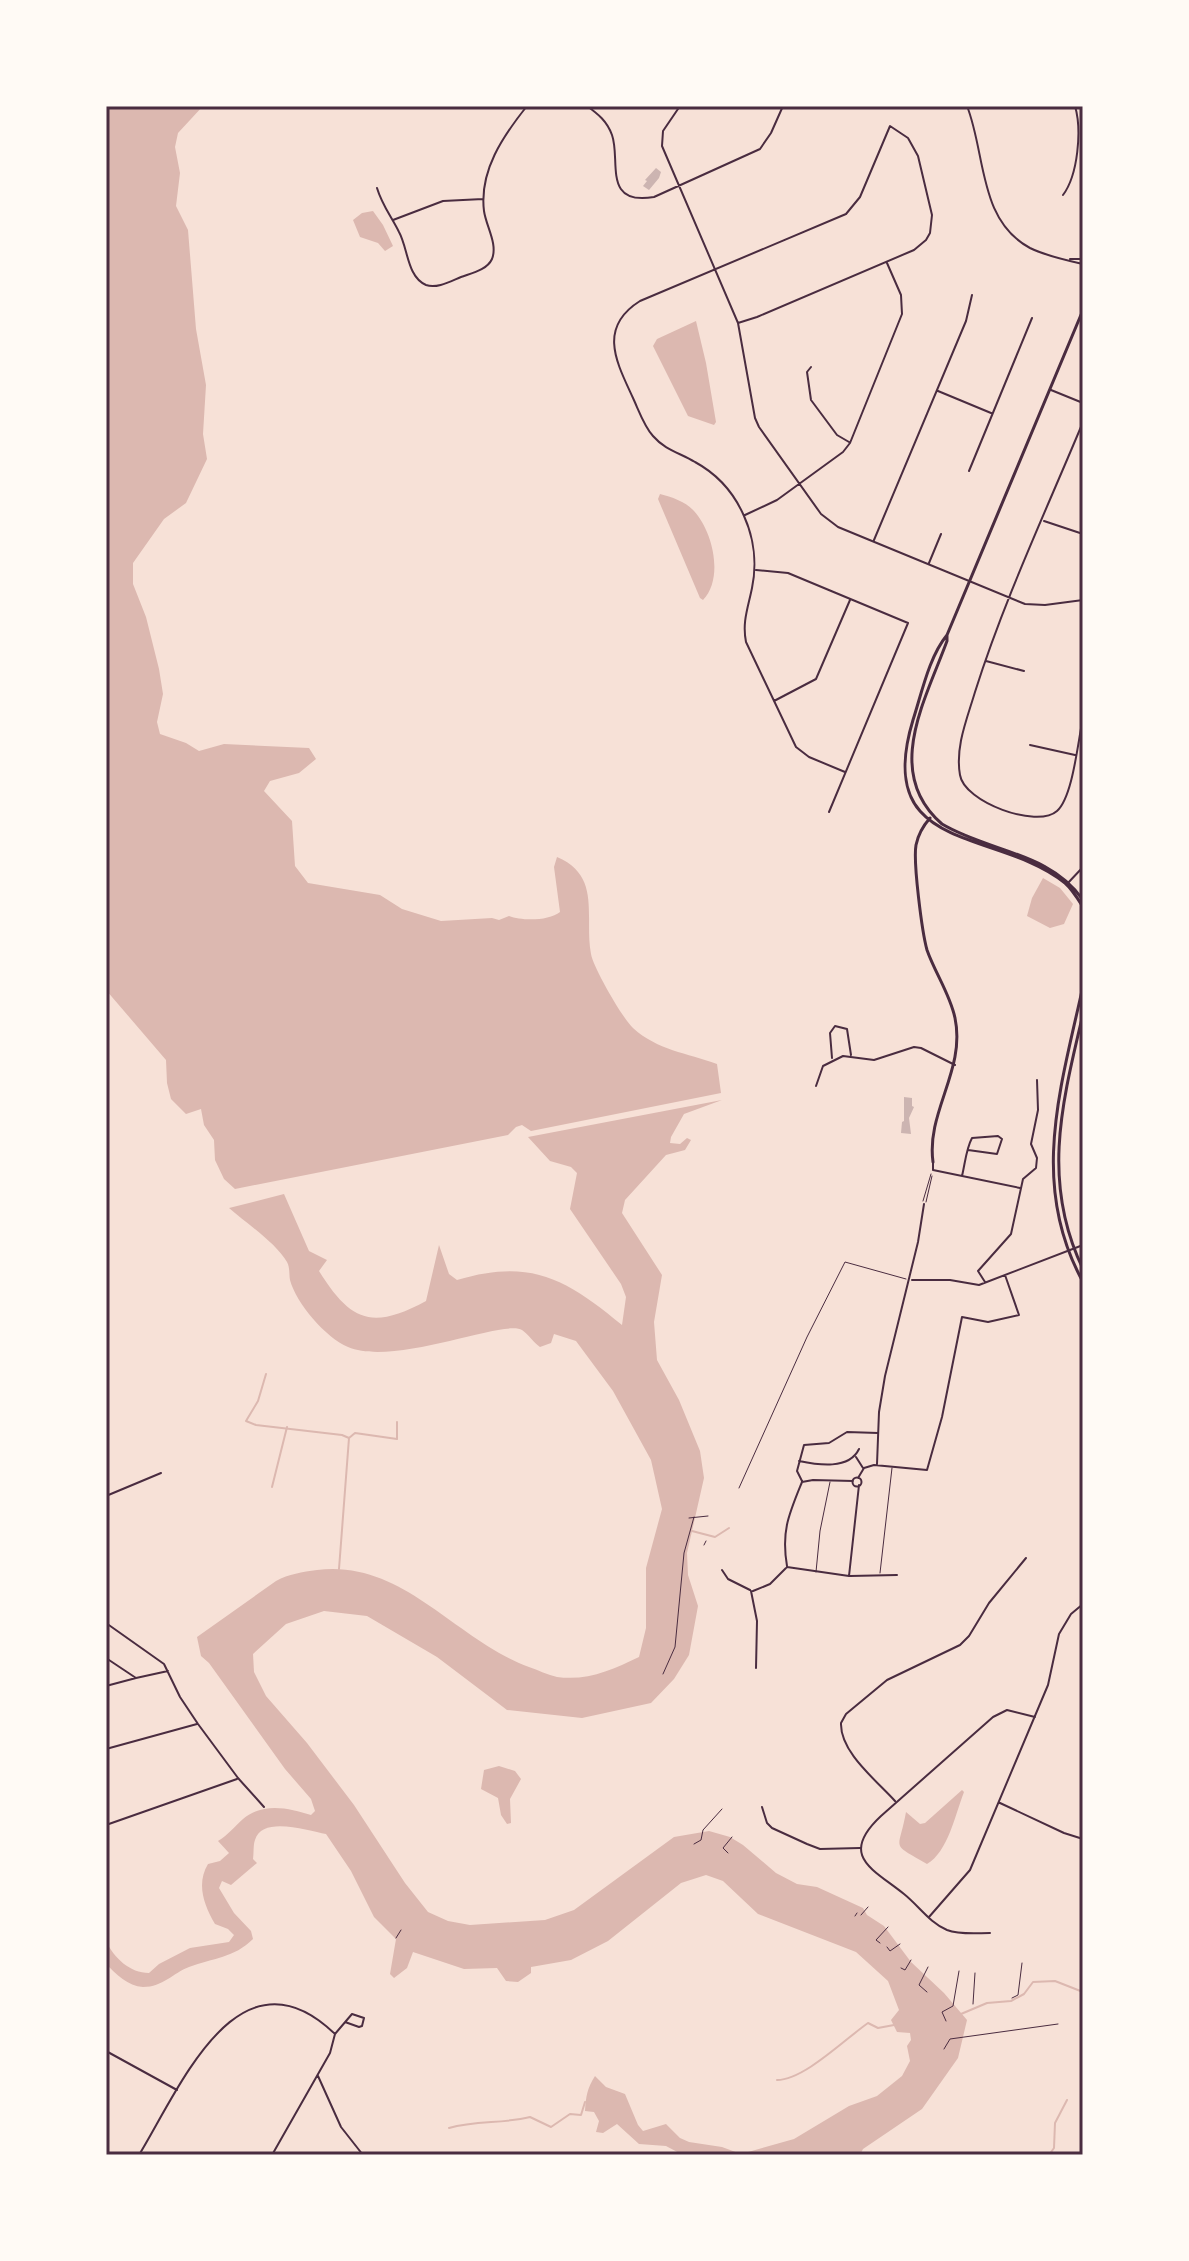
<svg xmlns="http://www.w3.org/2000/svg" width="1189" height="2261" viewBox="0 0 1189 2261" font-family="'Public Sans',sans-serif">
	<style>
		.water { fill: #dcb8b0 }
		.lines { fill: none; stroke-linecap: round; stroke-linejoin: round }
		.stream { stroke: #dcb8b0; stroke-width: 2 }
		.building { fill: #ccb4b1 }
		.path { stroke: #4a2c40; stroke-width: 1 }
		.service { stroke: #4a2c40; stroke-width: 1 }
		.minor { stroke: #4a2c40; stroke-width: 2 }
		.tertiary { stroke: #4a2c40; stroke-width: 3 }
		.neatline { fill: none; stroke: #4a2c40; stroke-width: 3 }
	</style>
	<rect width="100%" height="100%" fill="#f7e1d7"/>
	<path class="water" d="M106,106H203L178,133L175,147L180,173L176,206L188,230L196,329L206,385L203,434L207,459L186,503L164,519L133,563V584L146,617L159,669L163,694L157,722L160,734L186,743L199,751L224,744L309,748L316,759L299,773L270,781L264,791L292,821L295,866L308,883L380,895L402,909L441,921L492,918L499,920L509,916C522,921 549,921 560,912L554,867L557,857C602,876 584,917 591,954C593,967 623,1019 633,1028C657,1050 687,1053 717,1064L721,1093L531,1131L522,1125L516,1127L508,1135L235,1189L224,1179L215,1160L214,1140L204,1125L201,1109L186,1114L171,1099L167,1083L166,1060L106,990Z
		M373,211L383,225L393,246L385,251L378,243L360,237L353,220L362,213Z
		M696,321L706,363L716,422L714,425L688,416L653,346L657,339Z
		M660,494C672,497 686,502 694,511C713,532 724,578 703,600L700,598L658,499Z
		M1043,878L1060,888L1073,904L1064,924L1050,928L1027,916L1032,898Z
		M722,1100L684,1114L671,1137L670,1143L680,1144L687,1138L691,1140L685,1150L666,1155L625,1200L622,1213L662,1275L654,1322L657,1360L679,1400L700,1451L704,1478L687,1553L688,1575L698,1606L689,1655L674,1679L651,1703L582,1718L507,1710L437,1657L367,1616L324,1611L286,1624L253,1654L254,1672L266,1696L307,1743L354,1805L405,1883L428,1912L448,1921L470,1925L545,1920L574,1910L674,1837L709,1831L730,1837L743,1845L776,1873L797,1884L817,1887L863,1908L867,1915L884,1926L911,1962L944,1993L967,2020L958,2058L922,2109L863,2149L860,2155H683L666,2146L639,2144L617,2124L603,2133L596,2132L599,2121L594,2112L585,2111C586,2096 587,2089 595,2076L606,2087L625,2094L638,2125L643,2131L666,2124L680,2138L689,2142L722,2147L741,2154L794,2139L849,2106L877,2096L902,2076L910,2061L907,2046L911,2040L910,2033L897,2032L891,2020L899,2010L888,1981L856,1952L758,1914L723,1881L706,1875L681,1883L608,1941L571,1960L531,1967V1973L518,1982L506,1981L497,1968L464,1969L413,1952L407,1968L394,1978L390,1974L396,1939L374,1917L351,1871L326,1834C309,1831 262,1815 255,1840C253,1845 254,1853 253,1859L257,1863L231,1885L222,1881L219,1888L234,1913L251,1931L253,1939C234,1958 213,1958 189,1967C173,1973 163,1987 143,1987C128,1986 116,1974 106,1964V1941C114,1958 130,1973 149,1973L159,1964L190,1948L229,1942L234,1935L228,1929L215,1924C204,1905 196,1884 208,1864L220,1861L229,1853L218,1841C228,1835 234,1827 243,1819C263,1802 289,1808 311,1815L315,1811L311,1799L285,1769L209,1663L201,1656L197,1637L276,1581C289,1574 302,1572 317,1570C403,1559 455,1640 529,1667C538,1670 548,1675 557,1677C588,1681 612,1670 639,1657L646,1628V1568L662,1509L651,1460L613,1391L576,1341L554,1334L551,1343L540,1347C534,1343 528,1334 522,1330C503,1319 394,1367 348,1347C326,1338 296,1303 290,1280C289,1275 290,1267 287,1262C276,1243 246,1223 229,1208L284,1194L309,1251L327,1260L319,1271C351,1322 372,1330 426,1301L439,1245L449,1274L457,1280C531,1258 566,1279 622,1325L626,1297L621,1284L570,1209L577,1173L571,1167L550,1161L528,1137Z
		M499,1766L515,1771L521,1779L510,1799L511,1823L507,1824L501,1815L498,1798L481,1789L484,1770Z
		M962,1790L964,1792C955,1815 948,1852 927,1864C889,1842 899,1852 906,1812L920,1824L925,1823Z"/>
	<g class="lines">
		<path class="stream" d="M266,1374L258,1401L246,1421L256,1425L342,1435L349,1438L339,1569
			M349,1438L355,1433L397,1439V1422
			M272,1487L287,1427
			M692,1531L715,1537L729,1528
			M961,2014L987,2003L1011,2001L1024,1994L1033,1982L1055,1981L1083,1992
			M777,2080C804,2080 845,2039 868,2023L878,2028L894,2025
			M449,2128C476,2120 503,2124 530,2117L551,2127L570,2114L581,2115L585,2102
			M1049,2155L1054,2148L1055,2123L1067,2100"/>
	</g>
	<path class="building" d="M656,168L661,172L659,178L649,190L643,186L647,181L645,180Z
		M904,1097L912,1098V1106L914,1107L909,1118L911,1134L901,1133L902,1122L904,1121Z"/>
	<g class="lines">
		<path class="path" d="M689,1518L708,1516
			M704,1545L706,1541
			M663,1674L675,1647L684,1553L694,1517
			M694,1844L701,1840L703,1830L722,1809
			M728,1853L723,1848L732,1837
			M861,1915L868,1907
			M855,1916L857,1913
			M396,1938L401,1930
			M880,1943L876,1940L888,1927
			M887,1947L890,1951L900,1944
			M901,1968L905,1970L911,1960
			M927,1992L919,1985L928,1967
			M1012,1998L1018,1995L1022,1963
			M973,2004L975,1973
			M946,2021L942,2012L953,2006L959,1971
			M944,2049L950,2039L1058,2024"/>
		<path class="service" d="M923,1201L931,1174
			M926,1202L932,1176
			M739,1488L807,1337L845,1262L906,1279
			M816,1572L820,1531L830,1482
			M880,1573L892,1468"/>
		<path class="minor" d="M587,106C598,114 607,121 612,135C621,160 602,206 654,197L760,149L771,133L783,106
			M680,106L663,131L662,146L738,323L755,418L759,427L821,514L838,527L1025,604L1045,605L1083,600
			M967,106C986,154 978,220 1030,248C1046,256 1065,260 1083,264
			M377,188C382,205 391,216 399,232C408,248 407,277 426,285C437,289 451,281 461,277C472,273 487,270 492,259C498,244 486,226 484,211C479,171 503,136 527,106
			M1063,195C1078,175 1082,130 1075,106
			M393,220L443,201L483,199
			M1070,259H1083
			M738,323L757,317L914,250L926,240L930,233L932,215L918,156L908,138L890,126L860,197L846,214L640,301C597,328 617,363 633,398C639,411 644,426 653,436C665,450 680,453 695,462C717,474 734,493 744,516C754,538 757,564 752,588C748,608 742,622 746,642L796,747L809,757L845,772
			M811,367L807,372L811,400L837,435L849,442
			M1051,390L1083,403
			M938,391L991,413
			M1083,422C1046,511 1004,600 975,692C967,719 955,747 960,775C964,802 1037,829 1057,811C1073,797 1078,740 1083,718
			M969,471L1032,318
			M745,515L777,500L843,452L850,443L902,314L901,295L887,263
			M1044,521L1083,534
			M874,540L966,321L972,295
			M929,563L941,534
			M756,570L788,573L908,623L829,812
			M986,661L1024,671
			M774,701L816,679L850,600
			M1030,745L1075,755
			M1067,884L1083,867
			M832,1058L830,1033L835,1026L847,1029L851,1055
			M816,1086L823,1066L843,1056L874,1060L914,1047L921,1048L955,1065
			M933,1162V1170L1020,1188
			M962,1176C965,1164 966,1149 972,1138L998,1136L1002,1139L997,1154L968,1150
			M912,1280H950L979,1285L1083,1245
			M985,1282L978,1271L1011,1234L1023,1179L1036,1168L1037,1158L1031,1144L1038,1110L1037,1080
			M856,1457L863,1468
			M799,1461C818,1465 849,1470 859,1449
			M877,1464L879,1412L885,1376L918,1242L924,1204
			M852.5 1482a4.5 4.5 0 1 1 9 0a4.5 4.5 0 1 1-9 0Z
			M858,1478L864,1468L874,1465L927,1470L942,1417L962,1317L988,1322L1019,1315L1005,1275
			M802,1481L797,1471L804,1445L829,1443L847,1432L878,1433
			M106,1496L161,1473
			M787,1566C781,1531 789,1514 802,1482L813,1480L853,1481
			M787,1567L849,1576L859,1485
			M722,1570L728,1579L750,1590
			M850,1576L897,1575
			M751,1591L757,1621L756,1668
			M753,1591L770,1584L786,1568
			M106,1623L164,1664L180,1697L198,1724L238,1778L264,1807
			M106,1658L136,1678L106,1686
			M136,1678L168,1671
			M106,1749L197,1724
			M895,1801C876,1780 840,1752 841,1723L846,1714L887,1680L960,1645L969,1636L989,1603L1026,1558
			M1000,1803L1064,1833L1083,1839
			M762,1807L767,1823L772,1828L807,1844L820,1849L860,1848
			M106,1825L237,1779
			M929,1917L970,1870L1048,1685L1059,1634L1071,1614L1083,1604
			M990,1933C977,1933 960,1935 947,1930C930,1923 919,1906 904,1894C873,1869 838,1856 881,1816L993,1717L1007,1710L1035,1717
			M106,2051L177,2090
			M318,2076L341,2127L363,2155
			M139,2155C180,2088 239,1941 335,2034
			M272,2155L330,2053L335,2034L352,2014L364,2018L362,2026L359,2027L345,2022"/>
		<path class="tertiary" d="M947,635L1083,310
			M930,818C923,826 918,835 916,845C913,862 922,932 927,950C935,973 950,994 955,1018C966,1070 926,1112 933,1162
			M1083,900C1050,852 989,852 942,824C883,773 925,701 947,641V635C929,657 922,692 913,720C872,855 997,828 1065,883C1072,889 1078,899 1083,907
			M1083,986C1061,1087 1029,1184 1083,1282
			M1083,1014C1062,1103 1041,1182 1083,1269"/>
	</g>
	<rect width="1189" height="2261" fill="none" stroke="#fffaf5" stroke-width="216"/>
	<rect x="108" y="108" width="973" height="2045" class="neatline"/>
</svg>
